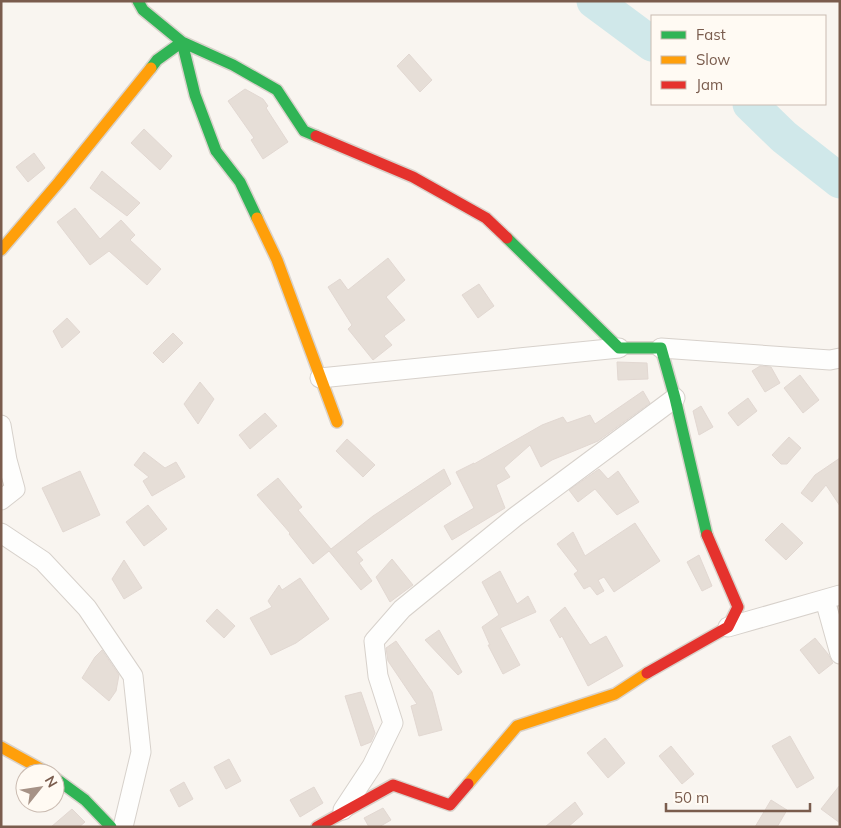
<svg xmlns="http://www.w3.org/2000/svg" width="841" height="828" viewBox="0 0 841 828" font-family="Mulish,sans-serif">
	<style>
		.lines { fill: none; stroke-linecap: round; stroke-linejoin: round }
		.river { stroke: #d0e8ea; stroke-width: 35 }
		.building { fill: #e6ded7; stroke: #e2d8d2 }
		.street-casing { stroke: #d7d1cb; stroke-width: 21 }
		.fast-casing { stroke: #d9d2cb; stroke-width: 14 }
		.slow-casing { stroke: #d9d2cb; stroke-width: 14 }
		.jam-casing { stroke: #d9d2cb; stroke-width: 14 }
		.street { stroke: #fefefd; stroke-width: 19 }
		.fast { stroke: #30b455; stroke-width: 11 }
		.slow { stroke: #ff9f0a; stroke-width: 11 }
		.jam { stroke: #e5322d; stroke-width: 11 }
	</style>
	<rect width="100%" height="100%" fill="#f9f5f0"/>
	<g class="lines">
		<path class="river" d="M594,1L652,44
			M750,104L784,137L840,181"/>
	</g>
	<path class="building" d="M409,54L432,80L420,92L397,66Z
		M245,89L263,99L268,106L266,108L288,142L263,159L251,140L254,138L228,101Z
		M144,129L172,156L160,170L131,143Z
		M34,153L45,168L28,182L16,167Z
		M102,171L140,203L127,216L90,188Z
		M75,208L100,239L121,220L135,235L130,240L161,269L147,285L109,251L90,265L57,222Z
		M388,258L405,280L386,297L405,320L384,336L392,345L373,360L348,329L352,325L328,287L340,279L348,290Z
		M479,284L494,306L478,318L462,295Z
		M67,318L80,332L62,348L53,331Z
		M173,333L183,343L163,363L153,353Z
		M617,362L647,363L648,379L618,380Z
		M760,366L771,367L780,383L765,392L752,371Z
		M800,375L819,400L803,413L784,388Z
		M200,382L214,399L198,424L184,404Z
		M643,391L650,403L598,441L552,460L541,467L530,445L504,468L510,477L496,485L505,508L452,540L444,526L474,508L456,472L474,463V464L542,425L563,417L567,423L590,415L595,424Z
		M748,398L757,411L738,426L728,413Z
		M701,406L713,427L699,435L693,411Z
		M265,413L277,426L250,449L239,435Z
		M789,437L801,448L787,464H781L772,455Z
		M347,439L375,465L363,477L336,451Z
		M144,452L165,468L176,462L185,477L152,496L143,481L149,477L134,465Z
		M840,458V506L826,485L812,502L801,493L815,475Z
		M444,469L451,484L356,552L363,560L359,563L372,581L361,590L329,551L313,564L289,534L290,533L257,495L278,478L302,507L298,510L331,549L373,516Z
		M599,469L608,479L618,471L639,502L617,515L595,489L578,502L569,490Z
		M80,471L100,515L63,532L42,488Z
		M148,505L167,529L144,546L126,522Z
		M635,523L660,561L614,592L604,577L598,580L604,591L597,595L590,586L584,589L574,574L578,571L557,544L573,532L585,556Z
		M782,523L803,543L786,560L765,540Z
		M699,555L712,586L702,591L687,562Z
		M392,559L413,585L390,602L376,577Z
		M124,560L142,588L124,599L112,579Z
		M500,571L517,604L528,596L536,612L500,628L520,665L503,674L488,645H490L482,627L499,615L482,582Z
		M300,578L329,619L296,643L271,655L250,618L272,607L268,601L279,585L282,590Z
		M565,607L590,645L606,636L623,666L588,686L562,636L560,638L550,620Z
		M217,609L235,626L224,638L206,621Z
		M439,630L462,672L458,675L425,640Z
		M815,638L828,654L833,663L819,674L800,650Z
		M396,641L432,692L442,730L419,736L411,706L417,704L388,661L386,648Z
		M102,650L119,675L116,691L109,701L82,678L95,657Z
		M361,692L375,733L371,742L361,746L345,696Z
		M790,736L814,778L797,788L772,746Z
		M605,738L625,763L608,778L587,753Z
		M671,746L694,774L682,784L659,756Z
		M229,759L241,781L226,789L214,767Z
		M184,782L193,799L179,807L170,790Z
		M840,785V823L821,809Z
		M314,787L323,803L300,817L290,800Z
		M771,800L787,810L777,827H755Z
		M575,802L583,814L568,827H545Z
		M383,808L391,820L379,827H369L364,818Z
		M72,809L85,822L79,827H51Z"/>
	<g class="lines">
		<g class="street-casing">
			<path id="street" d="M661,348L830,360L840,358
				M320,378L619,348
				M1,425L7,460L15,489L1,500
				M1,533L43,561L87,608L133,676L141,752L123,827
				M825,600L840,654
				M728,627L840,595
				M343,810L372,766L393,723L378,676L374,641L402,609L515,517L675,398"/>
		</g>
		<g class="fast-casing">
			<path id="fast" d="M138,1L143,10L182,42L233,65L277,90L304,131L316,136
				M151,68L157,60L182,42L195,95L216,151L240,182L257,218
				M507,238L619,348H661L675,398L707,535
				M55,778L85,800L111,827"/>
		</g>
		<g class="slow-casing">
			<path id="slow" d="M257,218L277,260L337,422
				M1,250L59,182L151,68
				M1,747L48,773
				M468,784L517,726L615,694L647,673"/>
		</g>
		<g class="jam-casing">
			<path id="jam" d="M316,136L413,177L486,218L507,238
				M647,673L728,627L738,607L707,535
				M317,827L393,785L450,805L468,784"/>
		</g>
		<use href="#street" class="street"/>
		<use href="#fast" class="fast"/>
		<use href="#slow" class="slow"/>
		<use href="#jam" class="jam"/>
	</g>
	<rect width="841" height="828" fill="none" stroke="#7a5c4d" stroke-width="5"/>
	<rect x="651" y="15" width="175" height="90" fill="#fffaf3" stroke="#cabbb1"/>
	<rect x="661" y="31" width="25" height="8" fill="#30b455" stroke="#cabbb1"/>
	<text x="696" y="40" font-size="15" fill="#7a5c4d">Fast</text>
	<rect x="661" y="56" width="25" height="8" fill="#ff9f0a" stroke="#cabbb1"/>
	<text x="696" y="65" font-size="15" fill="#7a5c4d">Slow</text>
	<rect x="661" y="81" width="25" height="8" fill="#e5322d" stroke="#cabbb1"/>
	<text x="696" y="90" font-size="15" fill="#7a5c4d">Jam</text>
	<g transform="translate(40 788) rotate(60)"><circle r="24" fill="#fffaf3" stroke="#cabbb1"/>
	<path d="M0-4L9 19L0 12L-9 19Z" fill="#a69286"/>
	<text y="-8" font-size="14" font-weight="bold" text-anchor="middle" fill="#7a5c4d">N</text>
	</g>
	<path d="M666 803v8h144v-8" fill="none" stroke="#7a5c4d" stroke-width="2.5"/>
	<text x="674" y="803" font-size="15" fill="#7a5c4d" stroke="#fffaf3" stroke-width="4" paint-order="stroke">50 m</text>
</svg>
